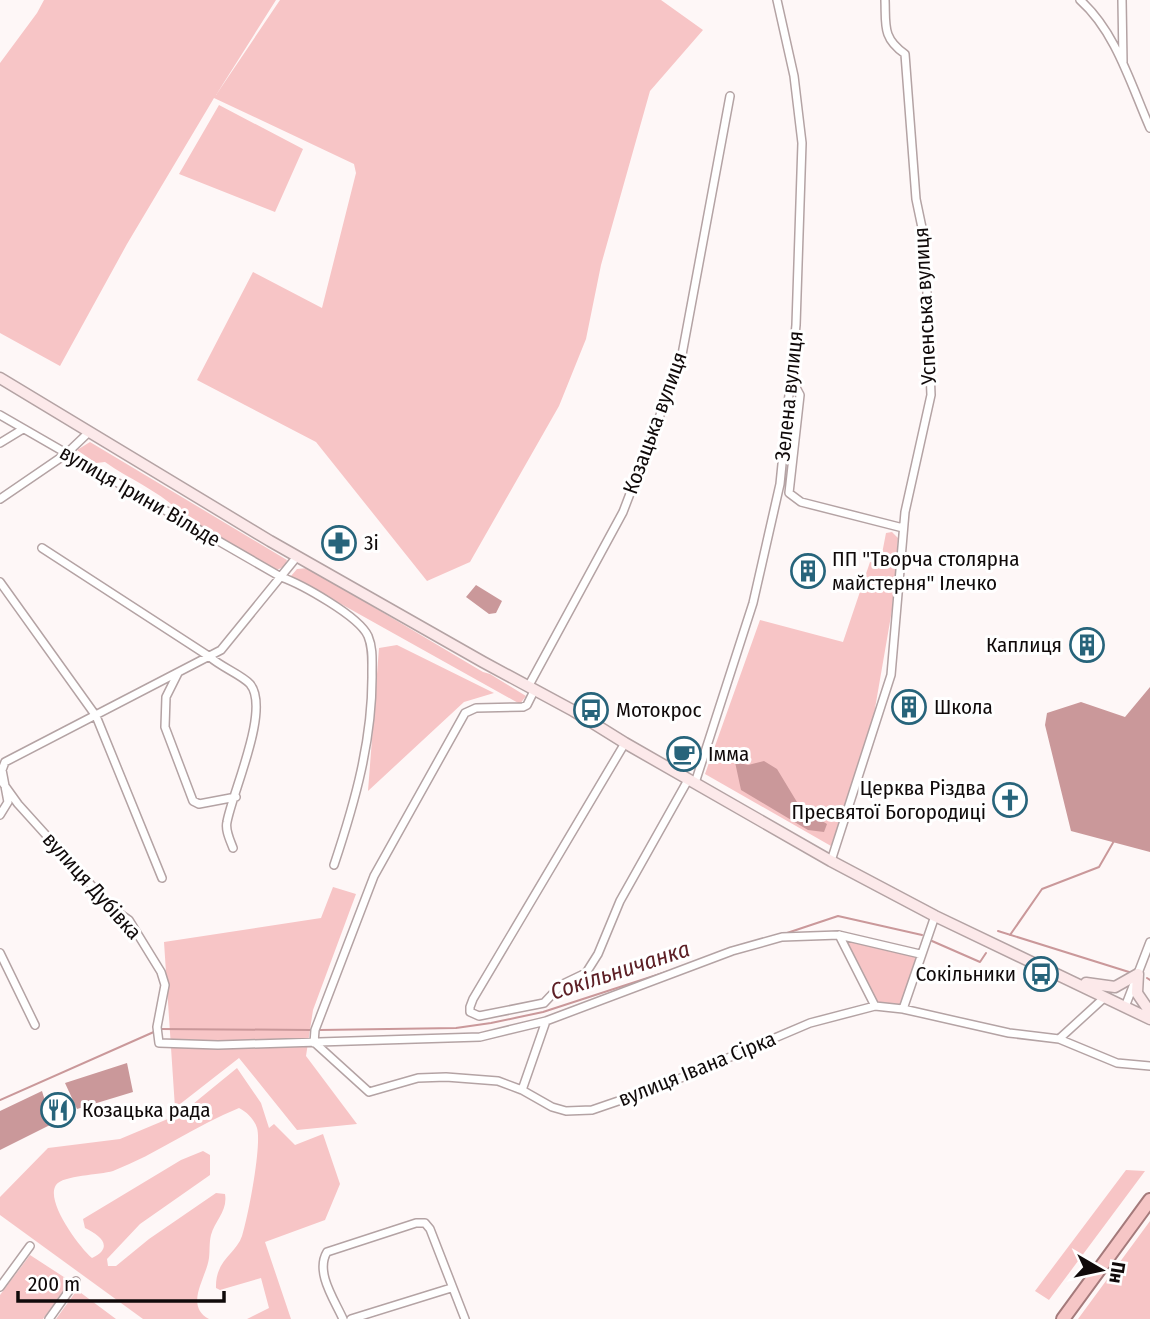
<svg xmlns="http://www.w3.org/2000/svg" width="1150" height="1319" viewBox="0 0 1150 1319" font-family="'Fira Sans Condensed',sans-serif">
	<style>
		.green { fill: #f7c5c6 }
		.water { fill: #ca989a }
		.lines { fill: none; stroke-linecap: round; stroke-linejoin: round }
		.stream { stroke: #ca989a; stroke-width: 2 }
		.minor-casing { stroke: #b4a3a4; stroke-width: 10 }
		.secondary-casing { stroke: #b4a3a4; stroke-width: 13 }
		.trunk-casing { stroke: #a47a7b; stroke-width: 16 }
		.minor { stroke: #fff; stroke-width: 7 }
		.secondary { stroke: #fce9ea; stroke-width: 10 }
		.trunk { stroke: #f6c6c6; stroke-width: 12 }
		.labels { text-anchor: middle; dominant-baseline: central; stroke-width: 6; stroke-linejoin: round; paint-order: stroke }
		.street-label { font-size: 21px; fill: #100a0a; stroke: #fff }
		.poi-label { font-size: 21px; fill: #100a0a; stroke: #fff; text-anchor: start }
		.water-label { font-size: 23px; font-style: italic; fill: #5d2026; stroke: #fff }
	</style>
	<rect width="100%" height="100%" fill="#fef7f7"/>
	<path class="green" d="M44,0H276L216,95L280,0H661L703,30L650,91L601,265L586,339L559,406L470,562L427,581L316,442L197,380L253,272L322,308L356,173L354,164L214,98L127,244L60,366L0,333V63L37,13Z
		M219,105L303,149L275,212L179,174Z
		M90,442L287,560L285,566L277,570L185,517C162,492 132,481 105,462L96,463L77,450Z
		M892,532L898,538L892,610L873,720L831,846L705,774L760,620L843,642L870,562L880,564L886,533Z
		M308,568L483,672L490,674L526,696L520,704L291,576L297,569Z
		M397,645L494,693L464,702L368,791L379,648Z
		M333,887L356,894L313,1010L306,1056L357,1124L297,1130L239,1058L175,1108L164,942L321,918Z
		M844,937L916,956L917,961L902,1002L896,1007L878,1005L843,941Z
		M237,1068L261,1103L269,1128L274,1124L295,1145L323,1134L340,1184L325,1220L265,1242L291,1319H247L269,1308L261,1278L220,1290L216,1288C215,1260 236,1254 242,1236C248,1217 262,1145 257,1128C254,1119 247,1112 239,1108C196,1125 157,1154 113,1171C100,1175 63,1175 56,1185C45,1201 79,1247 92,1258C115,1247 100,1235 85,1228L83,1219L181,1160L203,1151L210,1155V1175L140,1224L107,1259L108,1266H116L149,1239L216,1193L225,1194C228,1211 215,1220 211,1235C209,1243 210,1251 209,1258C206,1279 184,1305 209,1319H143L0,1215V1197L48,1148L120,1139L182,1113Z
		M1126,1170L1145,1171L1049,1300L1035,1291Z
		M1150,1221V1319H1078Z
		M30,1255L70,1281L43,1319H0V1295Z
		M77,1290L116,1319H56Z"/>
	<path class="water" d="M476,585L502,601L496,613L489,614L466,597Z
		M1150,687V852L1071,831L1045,725L1047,713L1081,702L1125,717Z
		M764,761L777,769L800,807L819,810L822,821L827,824L824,832L808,830L741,790L735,762L748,765Z
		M127,1063L133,1092L77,1109L65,1083Z
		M42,1091L52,1124L0,1150V1111Z"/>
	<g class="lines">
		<path class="stream" d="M998,931L1129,972
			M784,934L838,916L922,935
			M1010,935L1042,889L1099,867L1114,841
			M932,941L980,962L986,953
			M1147,978L1150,980
			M161,1029L311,1030
			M320,1030L456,1028L491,1023L543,1012L669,971
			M0,1100L156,1031"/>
		<g class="minor-casing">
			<path id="minor" d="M1080,0C1116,32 1131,85 1150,128
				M1122,0L1123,62
				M791,378L800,395L789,493L801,502L903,528
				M0,415L281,577C301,584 359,616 368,636C373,648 372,660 372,672C373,739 355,802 334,865
				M0,443L23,429
				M0,499L66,454L88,433
				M42,548L210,657C221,667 242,675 250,684C271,709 232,793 227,822C225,830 230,840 233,848
				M0,582L96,716L162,878
				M178,673L166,697L165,727L193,801L199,804L236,797
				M528,687L623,512L681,360L730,96
				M625,743L473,999L470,1007V1012L479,1016L544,1003L561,985L586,973L598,954L620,901L688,780
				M0,779L18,804L112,908L129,920L161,972L165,985L157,1027L159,1043L218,1045L480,1037L546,1021L732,951L782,937L839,935L920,954
				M695,783L753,603L780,484L796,325L802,143L794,76L777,0
				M0,815L8,802L2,770L5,762L221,650L295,559L299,557
				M831,861L891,675L905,512L931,395L925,242L916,199L905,54C882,38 886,25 885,0
				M839,935L875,1006
				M0,953L35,1025
				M1125,1007L1150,942
				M903,1009L935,916
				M1059,1039L1105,997
				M314,1043L315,1030L374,876L465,713L476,708L523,707L527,705L534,691
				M315,1043L369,1092L418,1078L446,1077L498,1081L522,1090L552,1107L566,1111L592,1110L662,1086L810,1023L875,1006L903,1009L1009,1033L1059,1039L1117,1063L1150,1066
				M522,1090L546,1021
				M0,1287L30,1246
				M49,1319L76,1281
				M343,1319C334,1299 315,1272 327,1252L416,1223H425L430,1229L465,1319
				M351,1319L451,1288"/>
		</g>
		<g class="secondary-casing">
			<path id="secondary" d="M0,378L270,541L483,662L572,710L625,743L831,861L935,916L1150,1019
				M1138,974L1137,993L1150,1012
				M1086,983L1115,987L1138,974"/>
		</g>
		<g class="trunk-casing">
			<path id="trunk" d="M1063,1319L1150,1200"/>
		</g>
		<use href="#minor" class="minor"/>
		<use href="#secondary" class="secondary"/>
		<use href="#trunk" class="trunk"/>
	</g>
	<defs>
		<g id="pharmacy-ring" transform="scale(1.75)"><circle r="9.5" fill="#fff" stroke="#27647b" stroke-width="1.5"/><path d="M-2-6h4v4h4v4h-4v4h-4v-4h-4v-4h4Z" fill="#27647b"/></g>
		<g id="building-ring" transform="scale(1.75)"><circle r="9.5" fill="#fff" stroke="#27647b" stroke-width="1.5"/><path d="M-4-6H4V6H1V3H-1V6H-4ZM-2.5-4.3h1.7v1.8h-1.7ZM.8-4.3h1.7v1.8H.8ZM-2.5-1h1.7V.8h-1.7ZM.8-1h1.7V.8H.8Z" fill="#27647b"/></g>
		<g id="bus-ring" transform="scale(1.75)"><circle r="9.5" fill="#fff" stroke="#27647b" stroke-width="1.5"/><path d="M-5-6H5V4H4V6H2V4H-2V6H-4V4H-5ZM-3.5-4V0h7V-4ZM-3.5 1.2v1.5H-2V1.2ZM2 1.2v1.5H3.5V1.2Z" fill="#27647b"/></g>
		<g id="cafe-ring" transform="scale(1.75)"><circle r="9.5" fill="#fff" stroke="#27647b" stroke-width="1.5"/><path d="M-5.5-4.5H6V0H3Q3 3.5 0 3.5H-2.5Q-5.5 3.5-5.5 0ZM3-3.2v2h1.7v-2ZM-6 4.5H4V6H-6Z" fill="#27647b"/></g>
		<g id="church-ring" transform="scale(1.75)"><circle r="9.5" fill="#fff" stroke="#27647b" stroke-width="1.5"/><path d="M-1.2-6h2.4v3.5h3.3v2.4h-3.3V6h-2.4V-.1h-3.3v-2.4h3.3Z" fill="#27647b"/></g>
		<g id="restaurant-ring" transform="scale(1.75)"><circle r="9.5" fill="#fff" stroke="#27647b" stroke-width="1.5"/><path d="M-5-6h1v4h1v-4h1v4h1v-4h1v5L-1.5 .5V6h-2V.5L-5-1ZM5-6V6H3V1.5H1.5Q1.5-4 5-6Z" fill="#27647b"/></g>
	</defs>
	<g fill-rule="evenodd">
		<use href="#pharmacy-ring" x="339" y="543"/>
		<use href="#building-ring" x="808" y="571"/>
		<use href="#building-ring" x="1087" y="645"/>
		<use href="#building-ring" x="909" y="707"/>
		<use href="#bus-ring" x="591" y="710"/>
		<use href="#cafe-ring" x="684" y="754"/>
		<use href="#church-ring" x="1010" y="800"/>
		<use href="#bus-ring" x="1041" y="974"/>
		<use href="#restaurant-ring" x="58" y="1110"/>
	</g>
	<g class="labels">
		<g class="street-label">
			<text transform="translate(925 306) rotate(-93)">Успенська вулиця</text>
			<text transform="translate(789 396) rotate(-84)">Зелена вулиця</text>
			<text transform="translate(655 423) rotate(-70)">Козацька вулиця</text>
			<text transform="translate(140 496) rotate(30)">вулиця Ірини Вільде</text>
			<text transform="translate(92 886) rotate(48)">вулиця Дубівка</text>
			<text transform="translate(697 1069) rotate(-22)">вулиця Івана Сірка</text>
		</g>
		<g class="poi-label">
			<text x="364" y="543">3і</text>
			<text x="832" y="559">ПП "Творча столярна<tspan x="832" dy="24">майстерня" Ілечко</tspan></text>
			<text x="1062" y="645" text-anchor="end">Каплиця</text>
			<text x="934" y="707">Школа</text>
			<text x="616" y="710">Мотокрос</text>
			<text x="708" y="754">Імма</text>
			<text x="986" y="788" text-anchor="end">Церква Різдва<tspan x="986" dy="24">Пресвятої Богородиці</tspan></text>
			<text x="1016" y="974" text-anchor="end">Сокільники</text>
			<text x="82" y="1110">Козацька рада</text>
		</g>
		<g class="water-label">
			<text transform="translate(620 970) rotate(-18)">Сокільничанка</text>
		</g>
	</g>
	<g transform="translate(1101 1270) rotate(99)" stroke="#ffffff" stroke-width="5" paint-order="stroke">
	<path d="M0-5L12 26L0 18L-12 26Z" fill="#100a0a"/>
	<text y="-10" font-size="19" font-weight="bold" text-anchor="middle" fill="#100a0a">Пн</text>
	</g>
	<path d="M18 1291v10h206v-10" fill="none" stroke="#100a0a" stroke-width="3.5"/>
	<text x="28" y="1291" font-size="21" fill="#100a0a" stroke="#ffffff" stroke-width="5" paint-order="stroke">200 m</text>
</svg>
